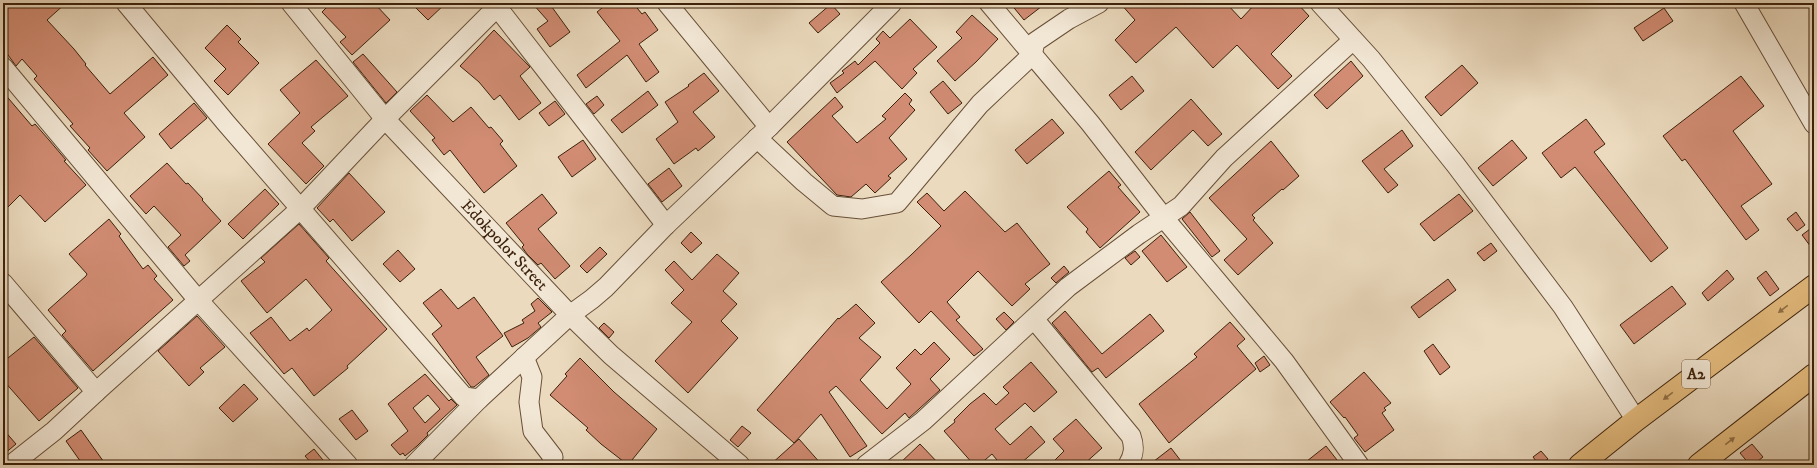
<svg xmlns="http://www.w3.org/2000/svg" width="1817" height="468" viewBox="0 0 1817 468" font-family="'IM FELL DW Pica',serif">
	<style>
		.building { fill: #d18c73; stroke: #3c210b; fill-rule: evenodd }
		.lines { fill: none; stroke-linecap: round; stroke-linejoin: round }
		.minor-casing { stroke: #684f38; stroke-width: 21 }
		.highway-casing { stroke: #3c210b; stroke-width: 24 }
		.minor { stroke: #f2e7d5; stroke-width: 19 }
		.highway { stroke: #e6bd7f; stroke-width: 22 }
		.oneway { fill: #916f45 }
		.labels { text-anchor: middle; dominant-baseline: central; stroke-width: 4; stroke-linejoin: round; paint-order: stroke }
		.shield { fill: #f2e7d5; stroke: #735c48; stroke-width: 1 }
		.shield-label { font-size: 16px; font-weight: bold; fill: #3c210b }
		.street-label { font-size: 17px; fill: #3c210b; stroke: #f2e7d5 }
	</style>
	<rect width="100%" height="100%" fill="#ebdabe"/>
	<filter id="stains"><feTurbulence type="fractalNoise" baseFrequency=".005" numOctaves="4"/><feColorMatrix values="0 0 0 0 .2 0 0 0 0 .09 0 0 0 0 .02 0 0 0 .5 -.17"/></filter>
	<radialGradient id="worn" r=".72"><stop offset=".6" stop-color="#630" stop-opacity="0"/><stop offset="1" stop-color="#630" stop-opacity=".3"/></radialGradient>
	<path class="building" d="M3,3H66L47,20L74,49L86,64L85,65L110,94L153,57L168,75L124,113L145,137L107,171L88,150L90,148L70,126L73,124L34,79L37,76L22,59L16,66L3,48Z
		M331,3H374L390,20L352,55L340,42L346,37L322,12Z
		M411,3H446L428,20Z
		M532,3H549L570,32L550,47L537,29L548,21Z
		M608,3H633L642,14L645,12L658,30L639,44L659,72L646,82L627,55L586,88L577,75L620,41L597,12Z
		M1010,3H1046L1024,20Z
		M1120,3H1226L1241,19L1256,3H1297L1309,16L1271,54L1292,76L1278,89L1237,45L1213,68L1176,27L1136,63L1115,40L1135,20Z
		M831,4L840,14L818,33L809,23Z
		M1664,8L1673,21L1643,41L1634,28Z
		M972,15L998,39L976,62L955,81L937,61L962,38L956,32Z
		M910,19L937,47L913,69L917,73L902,89L875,61L837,93L830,83L844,73L842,71L855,61L858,65L880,43L876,39L883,31L890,38Z
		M227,25L241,39L238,42L259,63L228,95L214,81L226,69L205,48Z
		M494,30L530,67L520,76L541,103L519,120L500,95L494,100L479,82L460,66Z
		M363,54L397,92L386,103L353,62Z
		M316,60L348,96L311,127L315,131L302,143L324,166L306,184L268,144L300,113L280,90Z
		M1351,61L1363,76L1327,109L1314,95Z
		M1462,65L1478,83L1441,116L1425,97Z
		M704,73L719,91L693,112L715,137L698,151L696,148L674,164L656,139L678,122L665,102L689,86L688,85Z
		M1132,76L1144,91L1121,110L1109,95Z
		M1741,76L1764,106L1733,131L1772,184L1741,206L1759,230L1746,240L1685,159L1682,161L1663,136Z
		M943,81L962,103L948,114L930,92Z
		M648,91L658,105L622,133L611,120Z
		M3,92L32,126L35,124L49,140L66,160L64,161L86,185L45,222L20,195L3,212Z
		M905,93L912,100L909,104L915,110L889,138L907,159L888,176L891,178L875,193L866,184L851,197L837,195L787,142L835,97L843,107L832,116L857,143L886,119L882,116Z
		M427,95L453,122L471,107L489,128L491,127L503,141L500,144L517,166L484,193L450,150L444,155L432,140L435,138L410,111Z
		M597,96L604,105L594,114L586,104Z
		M1191,99L1222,134L1208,146L1193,130L1151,170L1135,152Z
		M555,101L565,114L549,126L539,113Z
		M194,103L207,118L171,149L159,134Z
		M1052,119L1064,133L1027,164L1015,150Z
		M1586,119L1605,144L1594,152L1668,248L1651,262L1575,167L1561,178L1542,153Z
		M1402,130L1413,146L1384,169L1398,185L1388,193L1362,161Z
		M583,140L596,159L572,177L558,157Z
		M1512,140L1527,158L1493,186L1478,168Z
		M1271,141L1299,176L1283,190L1282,189L1252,215L1255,218L1253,220L1273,243L1238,275L1224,260L1247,239L1209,198Z
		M167,163L186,184L188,183L203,199L202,200L221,221L185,255L190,261L184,266L168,247L181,235L154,206L146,214L130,196Z
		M669,168L682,186L662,202L648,184Z
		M1109,171L1121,185L1118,187L1140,212L1100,248L1086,232L1088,229L1067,207Z
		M349,173L385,212L352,241L333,219L330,222L317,208Z
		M265,189L279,204L243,239L228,224Z
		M965,191L1005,232L1017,223L1050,264L1025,284L1030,289L1012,306L978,271L947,302L960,317L956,320L983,349L974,356L931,311L919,323L881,282L911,255L941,226L917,202L927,193L944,211Z
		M542,194L557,213L538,229L570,266L555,279L541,263L538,265L527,254L522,247L524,245L506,223Z
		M1459,194L1473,211L1434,241L1420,224Z
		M1190,212L1220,251L1212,257L1182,219Z
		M1796,212L1805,225L1797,231L1787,219Z
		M109,219L121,234L119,236L143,269L148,265L157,276L154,279L173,300L93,371L62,335L66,331L48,310L86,276L87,274L69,254Z
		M299,224L329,258L326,261L387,329L347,366L348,368L314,396L292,368L284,374L250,333L271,317L290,341L307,328L309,331L332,310L306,279L267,313L241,281L265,262L261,258Z
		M1810,229L1814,235V251L1802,235Z
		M691,232L702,243L691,253L681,243Z
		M1161,235L1187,267L1167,282L1142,251Z
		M1491,243L1497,251L1484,261L1477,253Z
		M600,247L607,254L587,273L580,266Z
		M398,250L415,269L400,282L383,264Z
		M1135,251L1140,257L1131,265L1125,258Z
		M717,254L739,273L723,291L737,304L721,321L738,338L688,393L655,361L692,322L671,303L684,290L665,270L674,261L692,280Z
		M1064,266L1069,272L1056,283L1051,278Z
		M1727,270L1734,279L1708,301L1702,293Z
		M1766,271L1779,289L1770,296L1757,278Z
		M1448,279L1456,290L1419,318L1411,307Z
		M1672,286L1686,304L1634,344L1620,325Z
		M441,289L458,309L474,297L503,336L476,357L489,375L474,387H471L462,375L432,334L442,326L423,303Z
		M538,298L552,312L538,323L541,327L528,338L512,347L504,333L524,323L522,320L535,311L531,304Z
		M856,304L875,323L859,338L881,357L860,380L887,409L911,384L896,368L915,349L921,355L934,342L950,359L930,379L940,390L909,418L905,413L882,434L836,386L829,392L867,446L850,457L821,414L794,443L757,410L838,318L839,319Z
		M1065,311L1102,354L1150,314L1164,331L1106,378L1098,368L1092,372L1052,323Z
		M1004,312L1014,322L1006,330L996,319Z
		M197,316L225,347L200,368L204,372L189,386L158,351Z
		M1230,322L1245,339L1237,346L1256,369L1169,443L1139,404L1197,357L1194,354Z
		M604,323L614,332L609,338L599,328Z
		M34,337L78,388L39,421L3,380V362Z
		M1433,344L1450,367L1440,375L1424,351Z
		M1264,356L1270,365L1260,372L1255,363Z
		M580,358L614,392L657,429L628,465L601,444L586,430L588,428L550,395L567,376L565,374Z
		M1031,362L1057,392L1034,412L1025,403L995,429L1010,445L1031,426L1045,442L1019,465H1001L992,454L979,465H974L944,431L955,422L954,420L970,404L984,393L996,405L1009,393L1003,387Z
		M1364,372L1391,403L1384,408L1386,410L1382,413L1394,430L1365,452L1354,438L1358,435L1345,417L1344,418L1330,402Z
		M425,374L449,401L451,399L457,405L427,433L428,435L417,446L405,456L403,453L400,455L391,445L408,431L388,404ZM428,395L440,409L425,423L413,408Z
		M244,384L258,399L233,422L219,408Z
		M352,410L368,431L356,440L339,419Z
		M1076,419L1102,448L1083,465H1050L1064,451L1053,439Z
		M742,426L751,433L738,447L730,440Z
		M3,429L16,444L3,455Z
		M81,430L106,465H83L66,441Z
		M799,439L822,465H770Z
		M920,444L940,465H898Z
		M1752,444L1763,457L1753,465H1750L1740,453Z
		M1326,446L1341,465H1302Z
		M1171,448L1184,465H1149Z
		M314,449L327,465H313L305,456Z
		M1541,451L1548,459L1539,465L1533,457Z"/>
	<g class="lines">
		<g class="minor-casing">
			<g id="minor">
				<path d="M126,3L226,123L464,397L479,399L570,315L592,299L606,287L666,225L769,127L892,3"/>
				<path id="s1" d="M291,3L385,119L570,315L611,355L740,465"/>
				<path d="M494,3L666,225"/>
				<path d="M667,3L769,127"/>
				<path d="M989,3L1090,123L1164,218L1284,361L1359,465"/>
				<path d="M1320,3L1371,59L1455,164L1563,307L1636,420"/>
				<path d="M1744,3L1814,124"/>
				<path d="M3,67L198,300L348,465"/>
				<path d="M757,138L804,182L833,206L862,209L897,203L980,104L1032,55L1035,42L1069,19L1099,3"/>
				<path d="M3,283L96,392L300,209L385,119L501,3"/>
				<path d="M1034,319L1131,436C1135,447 1134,455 1128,465"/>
				<path d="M524,357L532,377L529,402L533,431L553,457L551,465"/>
				<path d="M11,465L54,431L96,392"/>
				<path d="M414,465L479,399"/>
				<path d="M866,465L923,421L1068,287L1139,234L1181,206L1224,158L1353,40"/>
			</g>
		</g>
		<g class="highway-casing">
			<path id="highway" d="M1580,465L1636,420L1814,286
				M1699,465L1814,375"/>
		</g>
		<use href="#minor" class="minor"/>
		<use href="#highway" class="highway"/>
	</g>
	<defs><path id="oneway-solid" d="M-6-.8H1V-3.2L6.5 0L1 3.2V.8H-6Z"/></defs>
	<g class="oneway">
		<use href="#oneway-solid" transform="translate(1783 309) rotate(143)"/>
		<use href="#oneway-solid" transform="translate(1668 396) rotate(143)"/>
		<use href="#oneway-solid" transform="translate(1730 441) rotate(-38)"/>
	</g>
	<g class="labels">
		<rect class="shield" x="1682" y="360" width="28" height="28" rx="3"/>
		<g class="shield-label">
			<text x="1696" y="374">A2</text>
		</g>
		<g class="street-label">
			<text stroke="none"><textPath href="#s1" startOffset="323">Edokpolor Street</textPath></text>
		</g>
	</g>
	<rect width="1817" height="468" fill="none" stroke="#ebdabe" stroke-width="16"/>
	<rect x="4" y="4" width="1809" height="460" fill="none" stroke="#3c210b" stroke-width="2"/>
	<rect x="8" y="8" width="1801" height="452" fill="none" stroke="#3c210b"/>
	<rect width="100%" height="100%" filter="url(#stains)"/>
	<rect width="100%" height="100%" fill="url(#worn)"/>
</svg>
